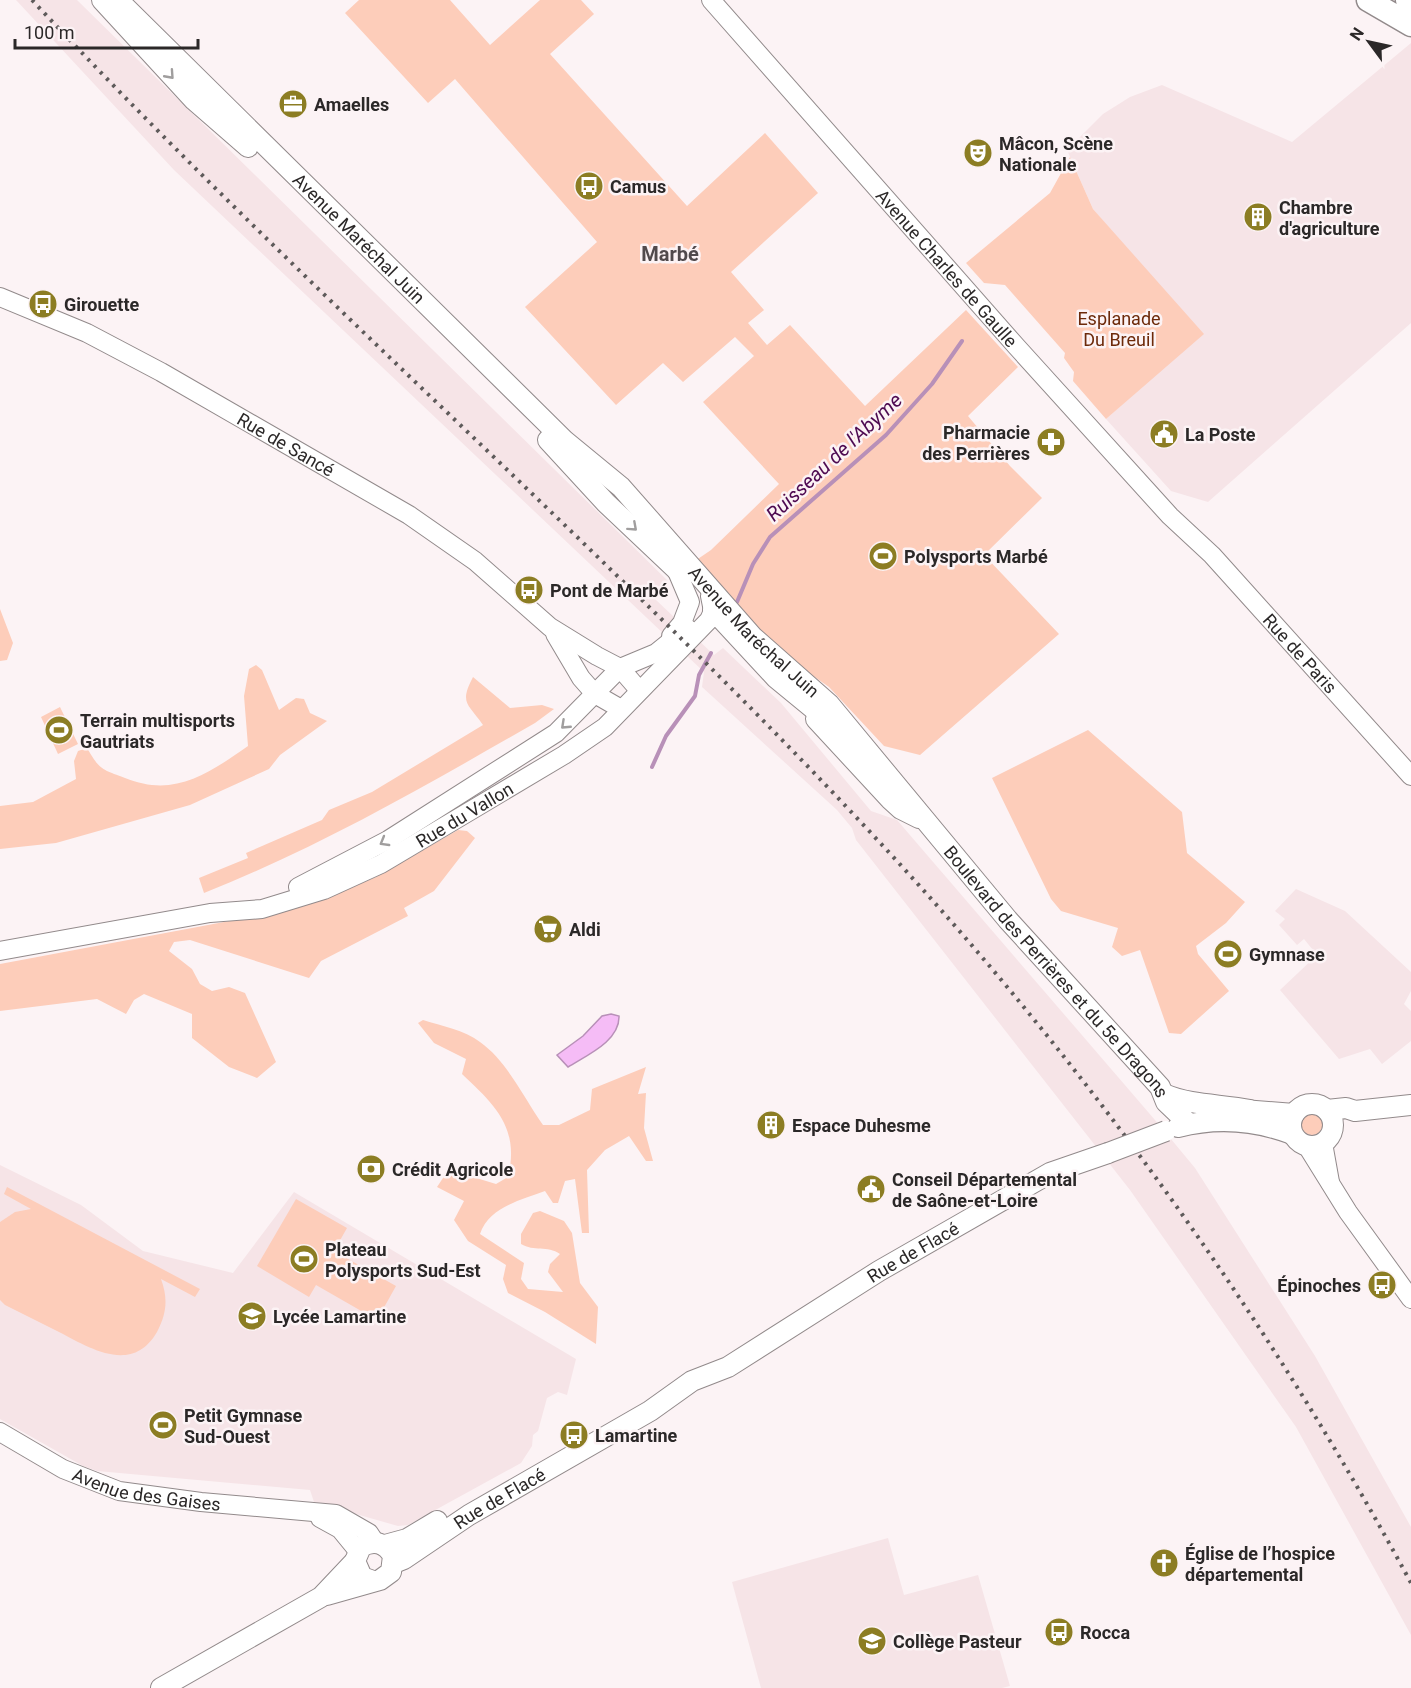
<svg xmlns="http://www.w3.org/2000/svg" width="1411" height="1688" viewBox="0 0 1411 1688" font-family="Roboto,sans-serif">
	<style>
		.built { fill: #f6e4e7 }
		.green { fill: #fdcdba }
		.water { fill: #f5bcf6; stroke: #b890b8; stroke-width: 1.5 }
		.lines { fill: none; stroke-linecap: round; stroke-linejoin: round }
		.stream { stroke: #b890b8; stroke-width: 4 }
		.tertiary-casing { stroke: #928a8b; stroke-width: 20 }
		.secondary-casing { stroke: #928a8b; stroke-width: 22 }
		.primary-casing { stroke: #928a8b; stroke-width: 25 }
		.tertiary { stroke: #fff; stroke-width: 18 }
		.secondary { stroke: #fff; stroke-width: 20 }
		.primary { stroke: #fff; stroke-width: 22 }
		.rail { stroke: #5e5a5a; stroke-width: 4; stroke-dasharray: 3 6; stroke-linecap: butt }
		.secondary-bridge-casing { stroke: #928a8b; stroke-width: 22; stroke-linecap: butt }
		.secondary-bridge { stroke: #fff; stroke-width: 20 }
		.oneway { stroke: #a09e9e }
		.labels { text-anchor: middle; dominant-baseline: central; stroke-width: 5; stroke-linejoin: round; paint-order: stroke }
		.poi-label { font-size: 18px; font-weight: bold; fill: #2b2828; stroke: #fcf3f5; text-anchor: start }
		.street-label { font-size: 18px; fill: #2b2828; stroke: #fcf3f5 }
		.park-label { font-size: 18px; fill: #6d2a0a; stroke: #fcf3f5 }
		.neighbourhood-label { font-size: 20px; font-weight: bold; fill: #514a4c; stroke: #fcf3f5 }
		.water-label { font-size: 20px; font-style: italic; fill: #4e0a51; stroke: #fcf3f5 }
	</style>
	<rect width="100%" height="100%" fill="#fcf3f5"/>
	<path class="built" d="M16,0H77L669,582L655,599L714,655L723,648L781,703L871,811L897,820L1161,1127L1195,1168L1315,1356L1411,1527V1635L1296,1427L1130,1190L856,840L852,828L837,810L702,687L704,672L174,170Z
		M1411,43V323L1208,502L1171,491L1106,419L1200,335L1093,209L1067,150L1103,114L1130,97L1162,85L1292,142Z
		M1296,889L1345,911L1411,972V991L1404,1004L1411,1011V1041L1382,1064L1370,1049L1339,1059L1280,990L1317,955L1304,939L1297,945L1279,925L1285,919L1275,911Z
		M0,1165L81,1205L143,1251L233,1273L294,1192L576,1359L567,1395L558,1392L547,1398L538,1431L533,1435L532,1446L521,1463L408,1525L398,1526L314,1502L310,1490L97,1471L83,1466L0,1419Z
		M888,1538L904,1595L978,1575L1010,1686L1002,1688H761L732,1582Z"/>
	<path class="green" d="M359,0H450L490,45L540,0H581L594,14L550,54L687,206L765,133L818,193L731,272L764,310L748,323L767,345L790,325L865,406L966,310L1018,367L968,416L1010,466L1042,498L984,555L1059,634L920,755L884,746L829,687L806,671L745,620L689,565L711,550L779,484L703,402L754,356L735,337L683,382L663,363L616,405L525,307L597,242L455,79L428,103L345,13Z
		M1070,157L1093,209L1204,334L1106,419L1073,381L1074,372L1064,358L1065,353L1005,285L984,283L966,263L1050,193Z
		M0,609L13,643L7,660L0,661Z
		M256,665L262,670L279,710L296,698L304,699L310,713L327,721L280,755L269,769L190,805L56,843L0,849V806L33,802L76,779L74,761L78,751L87,748C100,770 101,769 125,778C174,798 208,774 248,746L244,696L249,669Z
		M473,677L510,708L542,705L554,709L535,723C427,785 320,847 204,893L199,878L248,858L246,853L322,820L329,810L372,792L483,725C468,703 459,704 473,677Z
		M60,707L78,744L58,754L41,717Z
		M1088,730L1182,812L1187,853L1245,902L1226,923L1196,946L1198,954L1229,991L1181,1034L1169,1033L1140,950L1122,956L1112,947L1118,928L1061,911L1051,899L992,778Z
		M458,830L467,831L475,838L434,891L404,908L408,916L321,961L309,978L190,940L174,942L169,951L192,969L200,984L212,991L229,987L245,993L276,1062L257,1078L229,1067L192,1038V1014L144,994L134,1000L126,1014L97,999L0,1011V964L272,913L322,900L376,877Z
		M423,1020C442,1026 464,1030 480,1042C507,1061 524,1098 543,1125H559L590,1110L592,1089L646,1067L638,1094L646,1093L644,1128L653,1161H646L629,1136L605,1150L587,1170L589,1233H582L575,1179L565,1181L558,1203H553L545,1191C521,1200 489,1207 480,1234L524,1263L521,1279L528,1289L563,1292L548,1272L550,1264L560,1254C547,1245 534,1252 521,1244V1234L533,1213L540,1211L564,1221L572,1233L580,1283L598,1307L596,1344L545,1312L508,1293L503,1279L506,1265L468,1241L454,1220L464,1201L437,1187L445,1175L473,1177L496,1184L508,1177C520,1128 495,1105 462,1074L466,1059L434,1043L418,1023Z
		M1301 1124a11 11 0 1 1 22 0a11 11 0 1 1-22 0Z
		M7,1187L200,1289L195,1297L161,1279C168,1298 167,1313 157,1332C132,1375 90,1348 59,1332C41,1323 23,1314 5,1305L0,1300V1222L15,1212L31,1209L4,1194Z
		M296,1199L347,1228L334,1251L396,1286L377,1320L316,1285L309,1297L257,1266Z"/>
	<path class="water" d="M611,1014L619,1016C620,1041 587,1055 568,1067L557,1055L583,1036L602,1016Z"/>
	<g class="lines">
		<path class="stream" d="M737,602L753,564L770,537L886,435L932,384L962,341
			M652,767L666,736L695,696L699,675L711,653"/>
		<g class="tertiary-casing">
			<g id="tertiary">
				<path id="s1" d="M711,0L1016,346L1170,516L1212,555L1411,776"/>
				<path id="s2" d="M0,297L87,333L161,372L409,515L475,561L550,627L597,656L620,668L639,690"/>
				<path d="M555,634L581,678L595,694L621,709"/>
				<path d="M671,636L682,623L690,602L676,569"/>
				<path d="M298,887L388,840L556,733L620,668L656,653L687,628"/>
				<path id="s3" d="M0,951L210,913L262,909L324,890L381,864L564,755L605,727L709,620L713,611L710,596"/>
				<path d="M1323,1143L1330,1182"/>
				<path d="M1307,1146L1348,1212L1411,1299"/>
				<path id="s4" d="M0,1432L63,1469L119,1491L201,1502L336,1514L369,1533L375,1542"/>
				<path d="M320,1518L340,1529L358,1551"/>
			</g>
		</g>
		<g class="secondary-casing">
			<g id="secondary">
				<path d="M102,0L194,100L248,147"/>
				<path id="s5" d="M118,0L565,441L621,487L753,637L829,704L1008,920L1160,1087L1166,1102L1189,1124"/>
				<path d="M548,440L606,503L679,572"/>
				<path d="M713,610L776,678L832,724"/>
				<path d="M816,719L890,799L901,809L919,818"/>
				<path d="M1164,1094C1192,1106 1221,1104 1250,1110"/>
				<circle cx="1312" cy="1125" r="21"/>
				<path d="M1243,1110L1294,1114"/>
				<path d="M1327,1110L1346,1108L1355,1111L1411,1105"/>
				<path d="M1178,1127C1217,1117 1255,1120 1292,1134"/>
				<path d="M385,1545L407,1539L437,1521"/>
				<path id="s6" d="M394,1563L404,1559L469,1515L650,1411L692,1381L728,1367L879,1271L1050,1173L1108,1153"/>
				<path d="M327,1595L380,1580L391,1572L393,1556C386,1543 374,1539 361,1547L355,1561L362,1577L373,1581"/>
				<path d="M161,1688L321,1597L355,1561"/>
			</g>
		</g>
		<g class="primary-casing">
			<path id="primary" d="M1368,0L1411,25
				M1407,0L1411,2"/>
		</g>
		<use href="#tertiary" class="tertiary"/>
		<use href="#secondary" class="secondary"/>
		<use href="#primary" class="primary"/>
		<path class="rail" d="M32,0C309,297 621,561 896,860C1097,1079 1270,1322 1411,1583"/>
		<g class="secondary-bridge-casing">
			<path id="secondary-bridge" d="M1108,1153L1166,1131"/>
		</g>
		<use href="#secondary-bridge" class="secondary-bridge"/>
	</g>
	<defs><path id="oneway-chevron" d="M-2-3.5L2.5 0L-2 3.5" fill="none" stroke-width="1.6" stroke-linecap="round" stroke-linejoin="round" transform="scale(1.5)"/></defs>
	<g class="oneway">
		<use href="#oneway-chevron" transform="translate(170 75) rotate(48)"/>
		<use href="#oneway-chevron" transform="translate(633 527) rotate(42)"/>
		<use href="#oneway-chevron" transform="translate(565 725) rotate(137)"/>
		<use href="#oneway-chevron" transform="translate(384 842) rotate(150)"/>
	</g>
	<defs>
		<g id="office-disc" transform="scale(1.5)"><circle r="9.5" fill="#8c7d23" stroke="#fcf3f5"/><path d="M-6-3h4V-5.5h4V-3h4V5H-6ZM-1-4.5V-3h2v-1.5ZM-6 0V1H6V0Z" fill="#fff"/></g>
		<g id="theatre-disc" transform="scale(1.5)"><circle r="9.5" fill="#8c7d23" stroke="#fcf3f5"/><path d="M-5-5.5Q0-4 5-5.5V0Q5 5 0 6Q-5 5-5 0ZM-3.3-2.5H-1v1.5H-3.3ZM1-2.5H3.3v1.5H1ZM-2.8 1Q0 5.5 2.8 1Z" fill="#fff"/></g>
		<g id="bus-disc" transform="scale(1.5)"><circle r="9.5" fill="#8c7d23" stroke="#fcf3f5"/><path d="M-5-6H5V4H4V6H2V4H-2V6H-4V4H-5ZM-3.5-4V0h7V-4ZM-3.5 1.2v1.5H-2V1.2ZM2 1.2v1.5H3.5V1.2Z" fill="#fff"/></g>
		<g id="building-disc" transform="scale(1.5)"><circle r="9.5" fill="#8c7d23" stroke="#fcf3f5"/><path d="M-4-6H4V6H1V3H-1V6H-4ZM-2.5-4.3h1.7v1.8h-1.7ZM.8-4.3h1.7v1.8H.8ZM-2.5-1h1.7V.8h-1.7ZM.8-1h1.7V.8H.8Z" fill="#fff"/></g>
		<g id="civic-disc" transform="scale(1.5)"><circle r="9.5" fill="#8c7d23" stroke="#fcf3f5"/><path d="M-.6-6.5H3V-4.5H.6V-3L4-1V1h2V6H-6V1h2V-1L-.6-3ZM-1.2 2.5V6h2.4V2.5Z" fill="#fff"/></g>
		<g id="pharmacy-disc" transform="scale(1.5)"><circle r="9.5" fill="#8c7d23" stroke="#fcf3f5"/><path d="M-2-6h4v4h4v4h-4v4h-4v-4h-4v-4h4Z" fill="#fff"/></g>
		<g id="stadium-disc" transform="scale(1.5)"><circle r="9.5" fill="#8c7d23" stroke="#fcf3f5"/><path d="M0-5a6.5 5 0 1 0 0 10a6.5 5 0 1 0 0-10ZM-3.5-1.8h7v3.6h-7Z" fill="#fff"/></g>
		<g id="supermarket-disc" transform="scale(1.5)"><circle r="9.5" fill="#8c7d23" stroke="#fcf3f5"/><path d="M-6-5.5h2.5l.6 2H6L4.5 2H-2.5L-4.4-4H-6ZM-1.5 3.2a1.3 1.3 0 1 0 .1 0ZM3 3.2a1.3 1.3 0 1 0 .1 0Z" fill="#fff"/></g>
		<g id="bank-disc" transform="scale(1.5)"><circle r="9.5" fill="#8c7d23" stroke="#fcf3f5"/><path d="M-6-4H6V4H-6ZM0-2.3a2.3 2.3 0 1 0 0 4.6a2.3 2.3 0 1 0 0-4.6Z" fill="#fff"/></g>
		<g id="school-disc" transform="scale(1.5)"><circle r="9.5" fill="#8c7d23" stroke="#fcf3f5"/><path d="M0-5L7-2L0 1L-7-2ZM-4 1L0 2.5L4 1V4Q0 6-4 4Z" fill="#fff"/></g>
		<g id="church-disc" transform="scale(1.5)"><circle r="9.5" fill="#8c7d23" stroke="#fcf3f5"/><path d="M-1.2-6h2.4v3.5h3.3v2.4h-3.3V6h-2.4V-.1h-3.3v-2.4h3.3Z" fill="#fff"/></g>
	</defs>
	<g fill-rule="evenodd">
		<use href="#office-disc" x="293" y="104"/>
		<use href="#theatre-disc" x="978" y="153"/>
		<use href="#bus-disc" x="589" y="186"/>
		<use href="#building-disc" x="1258" y="217"/>
		<use href="#bus-disc" x="43" y="304"/>
		<use href="#civic-disc" x="1164" y="434"/>
		<use href="#pharmacy-disc" x="1051" y="442"/>
		<use href="#stadium-disc" x="883" y="556"/>
		<use href="#bus-disc" x="529" y="590"/>
		<use href="#stadium-disc" x="59" y="730"/>
		<use href="#supermarket-disc" x="548" y="929"/>
		<use href="#stadium-disc" x="1228" y="954"/>
		<use href="#building-disc" x="771" y="1125"/>
		<use href="#bank-disc" x="371" y="1169"/>
		<use href="#civic-disc" x="871" y="1189"/>
		<use href="#stadium-disc" x="304" y="1259"/>
		<use href="#bus-disc" x="1382" y="1285"/>
		<use href="#school-disc" x="252" y="1316"/>
		<use href="#stadium-disc" x="163" y="1425"/>
		<use href="#bus-disc" x="574" y="1435"/>
		<use href="#church-disc" x="1164" y="1563"/>
		<use href="#bus-disc" x="1059" y="1632"/>
		<use href="#school-disc" x="872" y="1641"/>
	</g>
	<g class="labels">
		<g class="poi-label">
			<text x="314" y="104">Amaelles</text>
			<text x="999" y="143">Mâcon, Scène<tspan x="999" dy="21">Nationale</tspan></text>
			<text x="610" y="186">Camus</text>
			<text x="1279" y="207">Chambre<tspan x="1279" dy="21">d'agriculture</tspan></text>
			<text x="64" y="304">Girouette</text>
			<text x="1030" y="432" text-anchor="end">Pharmacie<tspan x="1030" dy="21">des Perrières</tspan></text>
			<text x="1185" y="434">La Poste</text>
			<text x="904" y="556">Polysports Marbé</text>
			<text x="550" y="590">Pont de Marbé</text>
			<text x="80" y="720">Terrain multisports<tspan x="80" dy="21">Gautriats</tspan></text>
			<text x="569" y="929">Aldi</text>
			<text x="1249" y="954">Gymnase</text>
			<text x="792" y="1125">Espace Duhesme</text>
			<text x="392" y="1169">Crédit Agricole</text>
			<text x="892" y="1179">Conseil Départemental<tspan x="892" dy="21">de Saône-et-Loire</tspan></text>
			<text x="325" y="1249">Plateau<tspan x="325" dy="21">Polysports Sud-Est</tspan></text>
			<text x="1361" y="1285" text-anchor="end">Épinoches</text>
			<text x="273" y="1316">Lycée Lamartine</text>
			<text x="184" y="1415">Petit Gymnase<tspan x="184" dy="21">Sud-Ouest</tspan></text>
			<text x="595" y="1435">Lamartine</text>
			<text x="1185" y="1553">Église de l’hospice<tspan x="1185" dy="21">départemental</tspan></text>
			<text x="1080" y="1632">Rocca</text>
			<text x="893" y="1641">Collège Pasteur</text>
		</g>
		<g class="street-label">
			<text stroke="none"><textPath href="#s5" startOffset="339">Avenue Maréchal Juin</textPath></text>
			<text stroke="none"><textPath href="#s1" startOffset="357">Avenue Charles de Gaulle</textPath></text>
			<text stroke="none"><textPath href="#s2" startOffset="322">Rue de Sancé</textPath></text>
			<text stroke="none"><textPath href="#s5" startOffset="897">Avenue Maréchal Juin</textPath></text>
			<text stroke="none"><textPath href="#s1" startOffset="880">Rue de Paris</textPath></text>
			<text stroke="none"><textPath href="#s3" startOffset="490">Rue du Vallon</textPath></text>
			<text stroke="none"><textPath href="#s5" startOffset="1353">Boulevard des Perrières et du 5e Dragons</textPath></text>
			<text stroke="none"><textPath href="#s6" startOffset="606">Rue de Flacé</textPath></text>
			<text stroke="none"><textPath href="#s4" startOffset="160">Avenue des Gaises</textPath></text>
			<text stroke="none"><textPath href="#s6" startOffset="124">Rue de Flacé</textPath></text>
		</g>
		<g class="park-label">
			<text x="1119" y="318">Esplanade<tspan x="1119" dy="21">Du Breuil</tspan></text>
		</g>
		<g class="neighbourhood-label">
			<text x="670" y="254">Marbé</text>
		</g>
		<g class="water-label">
			<text transform="translate(834 457) rotate(-43)">Ruisseau de l'Abyme</text>
		</g>
	</g>
	<g transform="translate(1369 42) rotate(303)" stroke="#fcf3f5" stroke-width="4.5" paint-order="stroke">
	<path d="M0-4.5L10 22L0 15L-10 22Z" fill="#2b2828"/>
	<text y="-9" font-size="16" font-weight="bold" text-anchor="middle" fill="#2b2828">N</text>
	</g>
	<path d="M15 39v9h183v-9" fill="none" stroke="#2b2828" stroke-width="3"/>
	<text x="24" y="39" font-size="18" fill="#2b2828" stroke="#fcf3f5" stroke-width="4.5" paint-order="stroke">100 m</text>
</svg>
